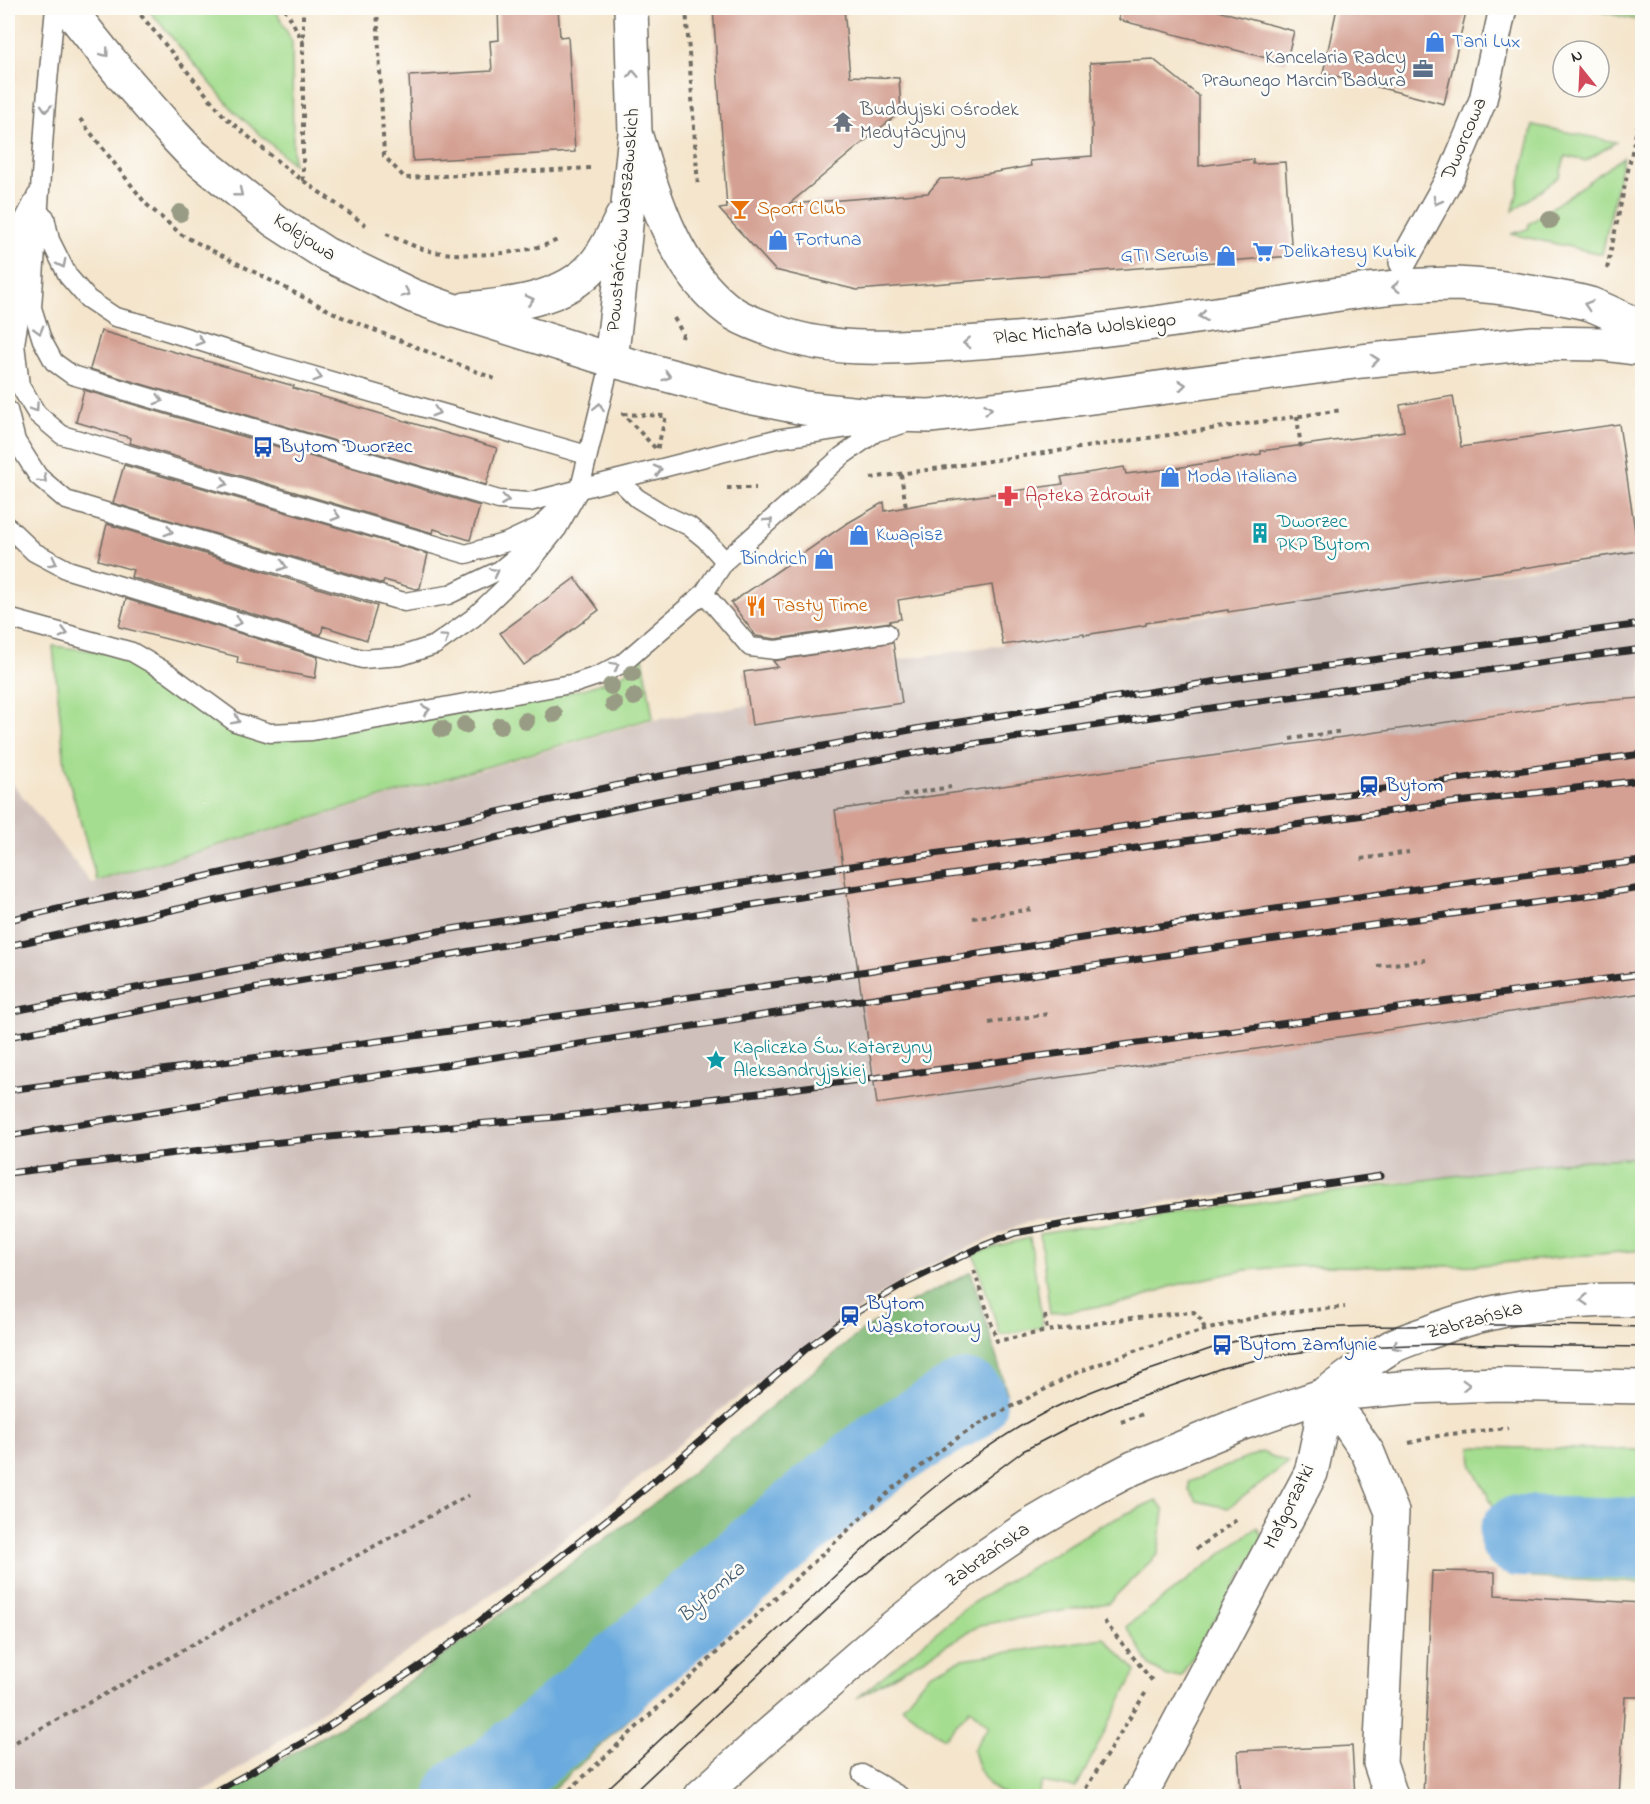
<svg xmlns="http://www.w3.org/2000/svg" width="1650" height="1804" viewBox="0 0 1650 1804" font-family="'Indie Flower',sans-serif">
	<style>
		.built { fill: #f3d4bf }
		.industrial { fill: #cfc0bb }
		.green { fill: #a4dd8f; stroke: #68845d; stroke-width: 1.5 }
		.forest { fill: #83bc7a; stroke: #577452; stroke-width: 1.5 }
		.lines { fill: none; stroke-linecap: round; stroke-linejoin: round }
		.river { stroke: #6baade; stroke-width: 82 }
		.building { fill: #d4a093 }
		.service-casing { stroke: #716c63; stroke-width: 21 }
		.pedestrian-casing { stroke: #716c63; stroke-width: 30 }
		.minor-casing { stroke: #716c63; stroke-width: 36 }
		.secondary-casing { stroke: #716c63; stroke-width: 36 }
		.path { stroke: #716c63; stroke-width: 4; stroke-dasharray: 4.5 4.5; stroke-linecap: butt }
		.service { stroke: #fff; stroke-width: 18 }
		.pedestrian { stroke: #fff; stroke-width: 27 }
		.minor { stroke: #fff; stroke-width: 33 }
		.secondary { stroke: #fff; stroke-width: 33 }
		.tram { stroke: #2b2b2b; stroke-width: 1.5 }
		.rail-casing { stroke: #2b2b2b; stroke-width: 7 }
		.rail { stroke: #fdfcf7; stroke-width: 4.5; stroke-dasharray: 14; stroke-linecap: butt }
		.tree { fill: #999c84 }
		.oneway { stroke: #a0a0a0 }
		.labels { text-anchor: middle; dominant-baseline: central; stroke-width: 5; stroke-linejoin: round; paint-order: stroke }
		.shop-label { font-size: 20px; fill: #366cbe; stroke: #fdfcf7; text-anchor: start }
		.service-label { font-size: 20px; fill: #4e5e75; stroke: #fdfcf7; text-anchor: end }
		.worship-label { font-size: 20px; fill: #5b616d; stroke: #fdfcf7; text-anchor: start }
		.street-label { font-size: 20px; fill: #2b2b2b; stroke: #fdfcf7 }
		.food-label { font-size: 20px; fill: #c56008; stroke: #fdfcf7; text-anchor: start }
		.transit-label { font-size: 20px; fill: #164399; stroke: #fdfcf7; text-anchor: start }
		.health-label { font-size: 20px; fill: #be3a42; stroke: #fdfcf7; text-anchor: start }
		.culture-label { font-size: 20px; fill: #0d838f; stroke: #fdfcf7; text-anchor: start }
		.water-label { font-size: 21px; font-style: italic; fill: #455e73; stroke: #fdfcf7 }
	</style>
	<rect width="100%" height="100%" fill="#fdfcf7"/>
	<filter id="ink" filterUnits="userSpaceOnUse"><feTurbulence type="fractalNoise" baseFrequency=".0167" numOctaves="2"/><feDisplacementMap in="SourceGraphic" scale="12" xChannelSelector="R" yChannelSelector="G"/><feConvolveMatrix kernelMatrix="1 2 1 2 8 2 1 2 1" color-interpolation-filters="sRGB"/></filter>
	<filter id="wash" filterUnits="userSpaceOnUse"><feTurbulence type="fractalNoise" baseFrequency=".008" numOctaves="4" result="noise"/><feDisplacementMap in="SourceGraphic" scale="24" xChannelSelector="R" yChannelSelector="G"/><feGaussianBlur stdDeviation="1.35" result="paint"/><feColorMatrix in="noise" values="0 0 0 0 0 0 0 0 0 0 0 0 0 0 0 0 0 1.4 0 .05"/><feComposite in="paint" operator="in"/></filter>
	<g filter="url(#wash)">
		<rect width="100%" height="100%" fill="#f4e5cc"/>
		<path class="built" d="M8,8H9L16,42L18,80L8,81Z"/>
		<path class="industrial" d="M1642,553V1162L1198,1197L1024,1223L926,1267L871,1301L719,1411L606,1506L506,1584L215,1785L194,1796H8V778L92,884L653,720L900,683L896,660Z"/>
		<path class="green" d="M147,8H275L292,42L293,164L234,111Z
			M1585,8H1641L1642,21Z
			M1533,125L1616,142L1586,161L1565,156L1560,176L1513,211Z
			M1623,157L1602,254L1511,234L1528,229L1529,224Z
			M53,646L122,654L138,660L233,730L271,742L580,690L619,677L643,657L653,718L97,881L65,766Z
			M1642,1157V1250L1480,1265L1419,1267L1301,1266L1245,1270L1172,1286L1133,1301L1050,1314L1040,1234L1156,1216L1558,1162Z
			M1030,1238L1043,1327L1000,1335L974,1254L996,1246Z
			M1471,1447L1642,1450V1583L1532,1578L1472,1466Z
			M1261,1452L1289,1463L1228,1508L1197,1501L1189,1491V1482Z
			M1156,1500L1164,1511L1158,1554L1108,1603L980,1625L857,1698L969,1605L1098,1527Z
			M1257,1527L1264,1539L1181,1676H1166L1150,1666L1127,1626Z
			M1104,1638L1136,1671L1076,1788L1042,1782L1037,1796C1028,1797 1017,1798 1008,1796C987,1789 978,1771 973,1750L989,1726L970,1709L944,1738L902,1707L929,1674L963,1659Z"/>
		<path class="forest" d="M971,1272L1007,1393L924,1446L546,1796H218L367,1711L659,1500L862,1331L902,1307Z"/>
		<g class="lines">
			<path class="river" d="M1520,1536L1642,1539
				M466,1796L498,1776L570,1716L803,1515L884,1450L966,1401"/>
		</g>
		<g id="blocks">
			<path class="building" d="M498,8H558L560,37L568,36L575,152L413,161L409,76L492,71L490,41L499,40Z
				M713,8H844L850,76L899,78L901,111L789,204L928,193L940,179L962,178L1031,166L1030,161L1092,156V83L1090,63L1153,59L1199,96V166L1253,159V164L1285,162L1292,256L857,290L775,270L719,209L727,208Z
				M1120,8H1208L1294,31L1286,63L1119,20Z
				M1337,8H1467L1444,104L1323,73Z
				M101,331L294,386L293,388L497,448L486,485L90,369Z
				M84,390L480,506L470,540L434,529L433,533L130,443L131,438L76,422Z
				M1453,396L1461,447L1619,424L1638,551L1228,612V610L1146,623V625L1084,635V633L1003,645L992,585L898,600L901,619L890,621V622L776,639L756,636L731,603L846,524L884,502L885,511L922,504L1063,484L1061,477L1124,467L1126,474L1176,468L1261,454V451L1404,431L1400,405Z
				M124,465L428,554L420,588L416,589L384,580L383,584L113,503Z
				M107,524L377,606L367,640L323,626L321,635L131,577L133,570L98,560Z
				M575,578L599,610L524,665L500,633Z
				M126,599L318,657L315,678L237,663L238,657L119,627Z
				M893,642L902,703L752,725L744,672L778,667L773,661Z
				M1642,698V993L877,1104L835,810L1587,702Z
				M1432,1571L1495,1572V1595L1642,1603V1697H1625L1619,1797H1423Z
				M1352,1746L1355,1797H1241L1238,1751Z"/>
		</g>
	</g>
	<g filter="url(#ink)">
		<use href="#blocks" fill-opacity="0" stroke="#716c63" stroke-width="1.5"/>
		<g class="lines">
			<g class="service-casing">
				<path id="service" d="M55,8L46,102L32,308L42,340L54,362L72,375L499,500L529,502L776,439L867,425
					M45,217L50,240L68,276L88,299L115,317L144,324L262,361L587,455
					M8,251L37,195
					M24,288L15,344L20,386L37,414L62,435L466,554L507,542L539,527L577,491
					M13,300L29,237
					M8,410L16,441L38,476L66,500L404,602L448,595L500,570L541,537
					M618,479L637,498L663,514L689,526L705,539L725,561L704,593L750,647L776,650L887,633
					M8,527L34,552L68,570L362,659L401,656L435,645L473,618L529,564L557,529L580,488L611,360
					M725,561L842,456L876,432L903,424
					M8,618L132,652L168,673L235,722L270,733L312,731L576,683L600,675L623,663L704,593
					M862,1774L900,1796"/>
			</g>
			<g class="pedestrian-casing">
				<path id="pedestrian" d="M1403,262L1451,176L1483,100L1503,8"/>
			</g>
			<g class="minor-casing">
				<path id="minor" d="M1324,1395L1349,1425L1368,1453L1392,1512L1380,1763L1391,1796
					M1140,1796L1311,1473L1320,1431L1324,1395"/>
			</g>
			<g class="secondary-casing">
				<path id="secondary" d="M68,8L120,73L174,135L193,155L275,221L326,254L413,296L452,310L611,360L749,397L804,408L861,414L930,416L1046,403L1362,361L1533,343L1603,344L1642,349
					M635,133C654,195 674,270 730,311C741,319 753,323 766,328C825,353 889,348 951,344C1046,338 1141,326 1235,311C1307,300 1381,284 1455,284C1489,285 1523,290 1557,297C1568,299 1580,301 1590,304C1608,311 1625,320 1642,327
					M466,309C509,305 564,300 594,265C606,251 614,233 622,217
					M611,360L621,276L635,133L631,8
					M1325,1394C1347,1379 1370,1359 1393,1346C1403,1341 1416,1337 1427,1333C1497,1305 1568,1299 1642,1300
					M701,1796L766,1737L881,1637L968,1568L1028,1527L1095,1488L1133,1468L1240,1424L1324,1395L1412,1387L1499,1384L1642,1387"/>
			</g>
			<path class="path" d="M135,8L224,116L288,170L366,225
				M285,8L303,42
				M377,8L384,156L405,178L590,168
				M686,8L698,187
				M8,66L10,86
				M10,99V86L14,88
				M80,119L146,204L182,235L342,317L495,379
				M303,181V8
				M386,234C401,240 416,248 430,251C463,258 530,255 559,239
				M1607,269L1642,105
				M674,318L683,334L682,338
				M623,414L666,416L657,450Z
				M1297,416L1301,449
				M901,474L906,507
				M871,478L1342,410
				M727,488H756
				M1290,739L1343,731
				M903,795L951,787
				M1361,859L1409,852
				M973,918L1032,909
				M1377,966L1426,960
				M989,1023L1048,1014
				M974,1270L997,1341L1047,1331
				M1045,1315L1047,1331L1138,1317L1194,1312L1202,1321L1205,1330
				M1121,1422L1143,1414
				M1409,1443L1442,1435L1508,1428
				M1196,1549L1239,1518
				M1104,1621L1154,1683
				M8,1746L133,1679L195,1643L469,1495
				M563,1796L891,1490L954,1440L986,1420L1078,1372L1140,1349L1205,1330L1269,1314L1345,1307
				M1081,1796L1146,1692"/>
			<use href="#service" class="service"/>
			<use href="#pedestrian" class="pedestrian"/>
			<use href="#minor" class="minor"/>
			<use href="#secondary" class="secondary"/>
			<path class="tram" d="M600,1796L885,1529C938,1482 994,1437 1058,1406C1093,1389 1130,1377 1167,1364C1189,1357 1210,1348 1232,1342C1253,1336 1277,1333 1299,1330C1335,1326 1371,1326 1407,1326C1486,1324 1564,1325 1642,1327
				M630,1796L853,1585L912,1534L1023,1451L1065,1429L1118,1405L1222,1368L1278,1355L1334,1348L1436,1344L1642,1347"/>
			<g class="rail-casing">
				<path id="rail" d="M8,920L655,777L921,728L1237,678L1642,624
					M8,946L374,866L651,802L920,752L1238,704L1642,649
					M8,1012L439,931L830,869L1325,797L1642,754
					M8,1037L229,993L528,941L832,892L1426,806L1642,780
					M8,1090C290,1054 572,1015 854,973C1117,933 1379,890 1642,861
					M8,1136L356,1079L827,1005L1351,928L1642,888
					M8,1173L184,1152L359,1134L557,1117L776,1091L1363,1013L1642,974
					M208,1796L309,1739L423,1664L465,1633L645,1489L807,1348L850,1316L908,1282L985,1245L1015,1233L1121,1214L1381,1176"/>
			</g>
			<use href="#rail" class="rail"/>
		</g>
		<g class="tree">
			<circle cx="180" cy="213" r="9"/>
			<circle cx="1550" cy="220" r="9"/>
			<circle cx="632" cy="674" r="9"/>
			<circle cx="611" cy="686" r="9"/>
			<circle cx="634" cy="697" r="9"/>
			<circle cx="614" cy="704" r="9"/>
			<circle cx="554" cy="714" r="9"/>
			<circle cx="526" cy="721" r="9"/>
			<circle cx="465" cy="725" r="9"/>
			<circle cx="500" cy="726" r="9"/>
			<circle cx="442" cy="729" r="9"/>
		</g>
		<defs><path id="oneway-chevron" d="M-2-3.5L2.5 0L-2 3.5" fill="none" stroke-width="1.6" stroke-linecap="round" stroke-linejoin="round" transform="scale(1.5)"/></defs>
		<g class="oneway">
			<use href="#oneway-chevron" transform="translate(105 53) rotate(51)"/>
			<use href="#oneway-chevron" transform="translate(633 74) rotate(-92)"/>
			<use href="#oneway-chevron" transform="translate(46 108) rotate(94)"/>
			<use href="#oneway-chevron" transform="translate(239 193) rotate(39)"/>
			<use href="#oneway-chevron" transform="translate(1437 201) rotate(119)"/>
			<use href="#oneway-chevron" transform="translate(62 264) rotate(63)"/>
			<use href="#oneway-chevron" transform="translate(1396 287) rotate(176)"/>
			<use href="#oneway-chevron" transform="translate(406 293) rotate(24)"/>
			<use href="#oneway-chevron" transform="translate(530 300) rotate(-14)"/>
			<use href="#oneway-chevron" transform="translate(1588 305) rotate(-162)"/>
			<use href="#oneway-chevron" transform="translate(1203 316) rotate(171)"/>
			<use href="#oneway-chevron" transform="translate(39 330) rotate(74)"/>
			<use href="#oneway-chevron" transform="translate(200 341) rotate(17)"/>
			<use href="#oneway-chevron" transform="translate(967 343) rotate(177)"/>
			<use href="#oneway-chevron" transform="translate(1375 360) rotate(-6)"/>
			<use href="#oneway-chevron" transform="translate(667 376) rotate(16)"/>
			<use href="#oneway-chevron" transform="translate(318 377) rotate(16)"/>
			<use href="#oneway-chevron" transform="translate(1182 385) rotate(-7)"/>
			<use href="#oneway-chevron" transform="translate(159 400) rotate(17)"/>
			<use href="#oneway-chevron" transform="translate(599 407) rotate(-79)"/>
			<use href="#oneway-chevron" transform="translate(35 408) rotate(55)"/>
			<use href="#oneway-chevron" transform="translate(988 409) rotate(-6)"/>
			<use href="#oneway-chevron" transform="translate(436 412) rotate(16)"/>
			<use href="#oneway-chevron" transform="translate(658 470) rotate(-14)"/>
			<use href="#oneway-chevron" transform="translate(43 479) rotate(45)"/>
			<use href="#oneway-chevron" transform="translate(224 483) rotate(16)"/>
			<use href="#oneway-chevron" transform="translate(505 500) rotate(7)"/>
			<use href="#oneway-chevron" transform="translate(336 516) rotate(16)"/>
			<use href="#oneway-chevron" transform="translate(769 522) rotate(-42)"/>
			<use href="#oneway-chevron" transform="translate(169 531) rotate(17)"/>
			<use href="#oneway-chevron" transform="translate(53 562) rotate(27)"/>
			<use href="#oneway-chevron" transform="translate(283 566) rotate(17)"/>
			<use href="#oneway-chevron" transform="translate(495 572) rotate(-29)"/>
			<use href="#oneway-chevron" transform="translate(238 622) rotate(17)"/>
			<use href="#oneway-chevron" transform="translate(64 633) rotate(15)"/>
			<use href="#oneway-chevron" transform="translate(445 638) rotate(-35)"/>
			<use href="#oneway-chevron" transform="translate(615 666) rotate(-29)"/>
			<use href="#oneway-chevron" transform="translate(426 710) rotate(-10)"/>
			<use href="#oneway-chevron" transform="translate(236 720) rotate(27)"/>
			<use href="#oneway-chevron" transform="translate(1584 1300) rotate(176)"/>
			<use href="#oneway-chevron" transform="translate(1396 1346) rotate(153)"/>
			<use href="#oneway-chevron" transform="translate(1466 1385) rotate(-2)"/>
		</g>
	</g>
	<defs>
		<g id="shop-bare" transform="scale(1.62)"><path d="M-5-2.5h2.3a2.7 3.5 0 0 1 5.4 0H5L5.5 6h-11ZM-1.5-2.5h3a1.5 2.3 0 0 0-3 0Z" fill="#3f7fe0" stroke="#fdfcf7" stroke-width="2.5" paint-order="stroke"/></g>
		<g id="office-bare" transform="scale(1.62)"><path d="M-6-3h4V-5.5h4V-3h4V5H-6ZM-1-4.5V-3h2v-1.5ZM-6 0V1H6V0Z" fill="#5c6f8a" stroke="#fdfcf7" stroke-width="2.5" paint-order="stroke"/></g>
		<g id="temple-bare" transform="scale(1.62)"><path d="M0-6L5-2H3V0L6.5 2.5H4V6H1.5V3h-3V6H-4V2.5H-6.5L-3 0V-2H-5Z" fill="#6b7280" stroke="#fdfcf7" stroke-width="2.5" paint-order="stroke"/></g>
		<g id="bar-bare" transform="scale(1.62)"><path d="M-6-5H6L.8 .8V4.5H3.5V6h-7V4.5H-.8V.8Z" fill="#e8710a" stroke="#fdfcf7" stroke-width="2.5" paint-order="stroke"/></g>
		<g id="supermarket-bare" transform="scale(1.62)"><path d="M-6-5.5h2.5l.6 2H6L4.5 2H-2.5L-4.4-4H-6ZM-1.5 3.2a1.3 1.3 0 1 0 .1 0ZM3 3.2a1.3 1.3 0 1 0 .1 0Z" fill="#3f7fe0" stroke="#fdfcf7" stroke-width="2.5" paint-order="stroke"/></g>
		<g id="bus-bare" transform="scale(1.62)"><path d="M-5-6H5V4H4V6H2V4H-2V6H-4V4H-5ZM-3.5-4V0h7V-4ZM-3.5 1.2v1.5H-2V1.2ZM2 1.2v1.5H3.5V1.2Z" fill="#1a4fb4" stroke="#fdfcf7" stroke-width="2.5" paint-order="stroke"/></g>
		<g id="pharmacy-bare" transform="scale(1.62)"><path d="M-2-6h4v4h4v4h-4v4h-4v-4h-4v-4h4Z" fill="#e0444e" stroke="#fdfcf7" stroke-width="2.5" paint-order="stroke"/></g>
		<g id="building-bare" transform="scale(1.62)"><path d="M-4-6H4V6H1V3H-1V6H-4ZM-2.5-4.3h1.7v1.8h-1.7ZM.8-4.3h1.7v1.8H.8ZM-2.5-1h1.7V.8h-1.7ZM.8-1h1.7V.8H.8Z" fill="#0f9aa8" stroke="#fdfcf7" stroke-width="2.5" paint-order="stroke"/></g>
		<g id="restaurant-bare" transform="scale(1.62)"><path d="M-5-6h1v4h1v-4h1v4h1v-4h1v5L-1.5 .5V6h-2V.5L-5-1ZM5-6V6H3V1.5H1.5Q1.5-4 5-6Z" fill="#e8710a" stroke="#fdfcf7" stroke-width="2.5" paint-order="stroke"/></g>
		<g id="station-bare" transform="scale(1.62)"><path d="M-3-6H3Q5-6 5-4V2Q5 4 3 4L4.5 6H3L1.5 4h-3L-3 6H-4.5L-3 4Q-5 4-5 2V-4Q-5-6-3-6ZM-3.5-4v3h7v-3ZM-3.5 1v1.5H-2V1ZM2 1v1.5H3.5V1Z" fill="#1a4fb4" stroke="#fdfcf7" stroke-width="2.5" paint-order="stroke"/></g>
		<g id="sight-bare" transform="scale(1.62)"><path d="M0-6L1.8-2.2L6-1.7L2.9 1.2L3.7 5.4L0 3.3L-3.7 5.4L-2.9 1.2L-6-1.7L-1.8-2.2Z" fill="#0f9aa8" stroke="#fdfcf7" stroke-width="2.5" paint-order="stroke"/></g>
	</defs>
	<g fill-rule="evenodd">
		<use href="#shop-bare" x="1435" y="42"/>
		<use href="#office-bare" x="1423" y="69"/>
		<use href="#temple-bare" x="843" y="122"/>
		<use href="#bar-bare" x="740" y="209"/>
		<use href="#shop-bare" x="778" y="240"/>
		<use href="#supermarket-bare" x="1263" y="252"/>
		<use href="#shop-bare" x="1226" y="256"/>
		<use href="#bus-bare" x="263" y="447"/>
		<use href="#shop-bare" x="1170" y="477"/>
		<use href="#pharmacy-bare" x="1008" y="496"/>
		<use href="#building-bare" x="1260" y="533"/>
		<use href="#shop-bare" x="859" y="535"/>
		<use href="#shop-bare" x="824" y="559"/>
		<use href="#restaurant-bare" x="756" y="606"/>
		<use href="#station-bare" x="1369" y="786"/>
		<use href="#sight-bare" x="716" y="1060"/>
		<use href="#station-bare" x="850" y="1316"/>
		<use href="#bus-bare" x="1222" y="1345"/>
	</g>
	<g class="labels">
		<g class="shop-label">
			<text x="1452" y="42">Tani Lux</text>
			<text x="795" y="240">Fortuna</text>
			<text x="1280" y="252">Delikatesy Kubik</text>
			<text x="1209" y="256" text-anchor="end">GTI Serwis</text>
			<text x="1187" y="477">Moda Italiana</text>
			<text x="876" y="535">Kwapisz</text>
			<text x="807" y="559" text-anchor="end">Bindrich</text>
		</g>
		<g class="service-label">
			<text x="1406" y="58">Kancelaria Radcy<tspan x="1406" dy="23">Prawnego Marcin Badura</tspan></text>
		</g>
		<g class="worship-label">
			<text x="860" y="110">Buddyjski Ośrodek<tspan x="860" dy="23">Medytacyjny</tspan></text>
		</g>
		<g class="street-label">
			<text transform="translate(1465 139) rotate(-67)">Dworcowa</text>
			<text transform="translate(624 220) rotate(-85)">Powstańców Warszawskich</text>
			<text transform="translate(304 238) rotate(33)">Kolejowa</text>
			<text transform="translate(1085 330) rotate(-6)">Plac Michała Wolskiego</text>
			<text transform="translate(1475 1321) rotate(-15)">Zabrzańska</text>
			<text transform="translate(1290 1507) rotate(-64)">Małgorzatki</text>
			<text transform="translate(988 1556) rotate(-35)">Zabrzańska</text>
		</g>
		<g class="food-label">
			<text x="757" y="209">Sport Club</text>
			<text x="773" y="606">Tasty Time</text>
		</g>
		<g class="transit-label">
			<text x="280" y="447">Bytom Dworzec</text>
			<text x="1386" y="786">Bytom</text>
			<text x="867" y="1304">Bytom<tspan x="867" dy="23">Wąskotorowy</tspan></text>
			<text x="1239" y="1345">Bytom Zamłynie</text>
		</g>
		<g class="health-label">
			<text x="1025" y="496">Apteka Zdrowit</text>
		</g>
		<g class="culture-label">
			<text x="1277" y="522">Dworzec<tspan x="1277" dy="23">PKP Bytom</tspan></text>
			<text x="733" y="1048">Kapliczka Św. Katarzyny<tspan x="733" dy="23">Aleksandryjskiej</tspan></text>
		</g>
		<g class="water-label">
			<text transform="translate(712 1593) rotate(-41)">Bytomka</text>
		</g>
	</g>
	<rect width="1650" height="1804" fill="none" stroke="#fdfcf7" stroke-width="30"/>
	<g transform="translate(1581 69) rotate(342)"><circle r="28" fill="#fdfcf7" stroke="#a9a8a5" stroke-width="1.5"/>
	<path d="M0-4.5L10 22L0 15L-10 22Z" fill="#d1495b"/>
	<text y="-9" font-size="16" font-weight="bold" text-anchor="middle" fill="#2b2b2b">N</text>
	</g>
</svg>
